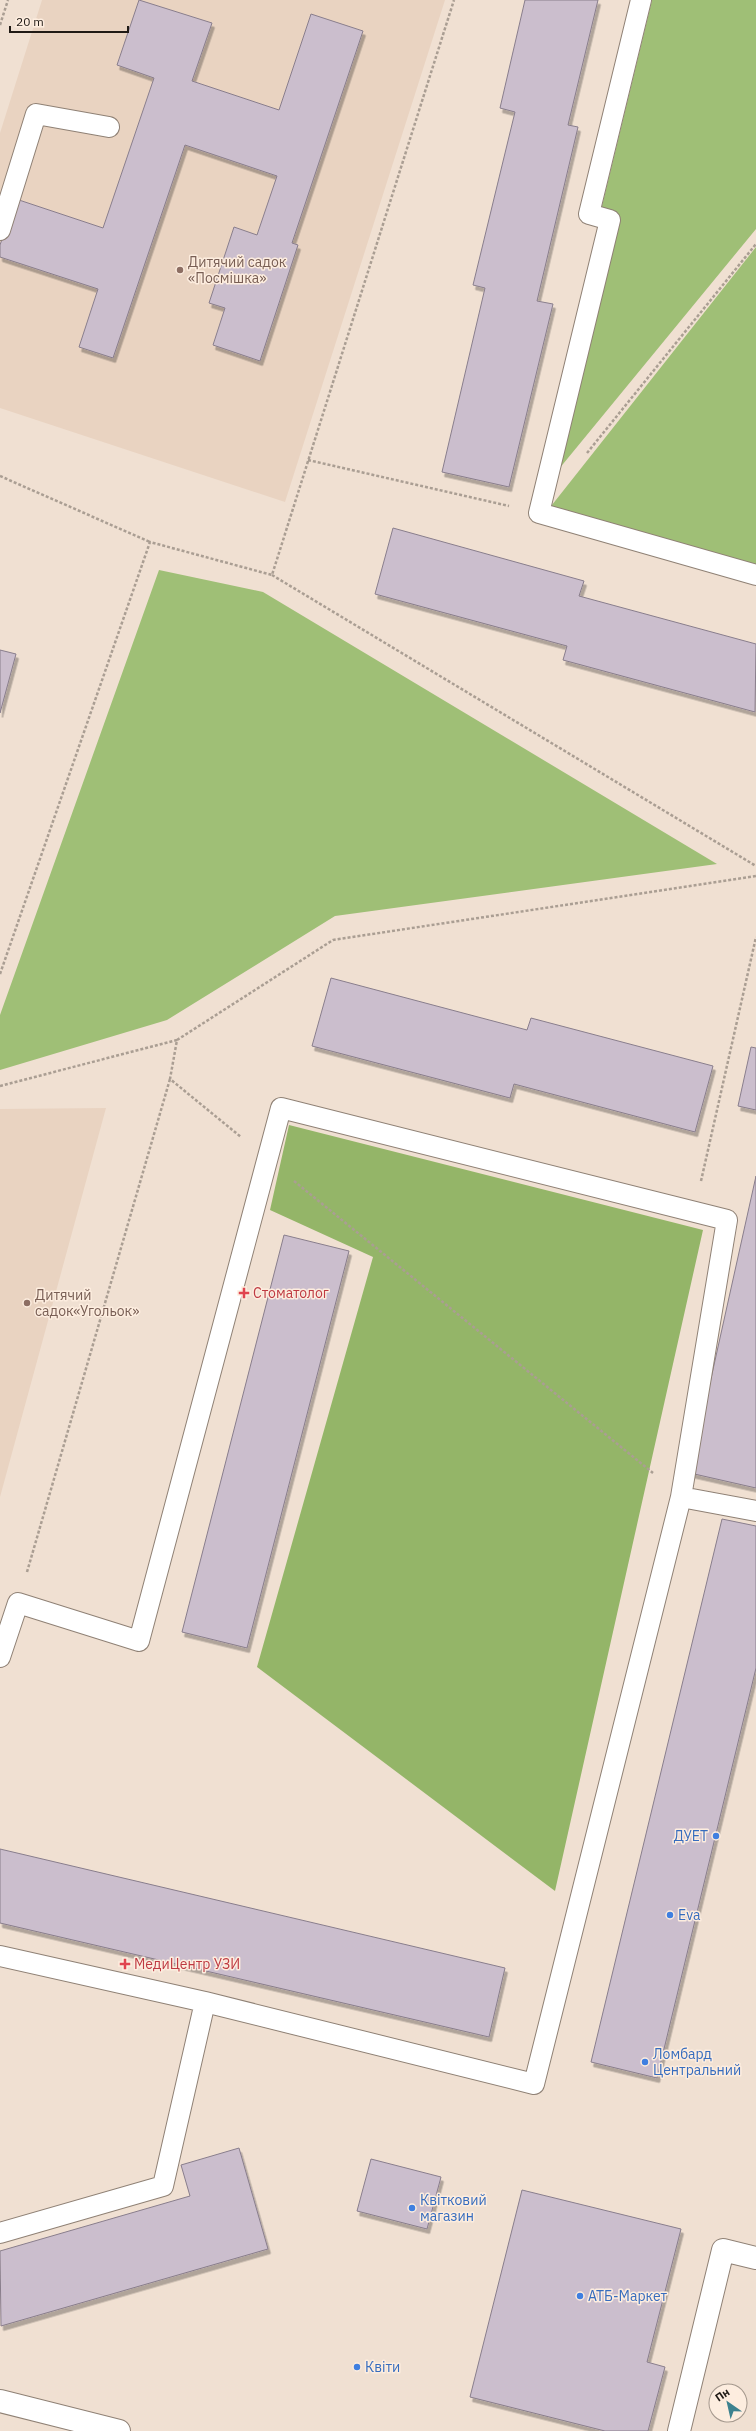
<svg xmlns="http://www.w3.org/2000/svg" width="756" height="2431" viewBox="0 0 756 2431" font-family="'IBM Plex Sans',sans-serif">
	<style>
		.built { fill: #e9d3c1 }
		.green { fill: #9fbf76 }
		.forest { fill: #94b568 }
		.building { fill: #cbbecd; stroke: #897e8c; filter: url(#shadow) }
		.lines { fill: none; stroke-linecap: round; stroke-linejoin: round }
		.service-casing { stroke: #8f8175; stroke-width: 22 }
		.minor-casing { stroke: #8f8175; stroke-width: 24 }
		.path { stroke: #aa9e93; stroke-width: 2.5; stroke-dasharray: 3 2; stroke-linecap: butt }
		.service { stroke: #fff; stroke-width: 20 }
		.minor { stroke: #fff; stroke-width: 22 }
		.education-dot { fill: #8d6e63; stroke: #fdeddf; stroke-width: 1.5 }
		.health-dot { fill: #e0444e; stroke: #fdeddf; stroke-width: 1.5 }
		.shop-dot { fill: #3f7fe0; stroke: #fdeddf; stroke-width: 1.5 }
		.labels { text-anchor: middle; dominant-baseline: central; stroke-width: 3; stroke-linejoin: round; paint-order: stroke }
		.education-label { font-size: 14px; fill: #785e54; stroke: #fdeddf; text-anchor: start }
		.health-label { font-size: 14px; fill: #be3a42; stroke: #fdeddf; text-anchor: start }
		.shop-label { font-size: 14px; fill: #366cbe; stroke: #fdeddf; text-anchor: start }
	</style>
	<defs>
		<filter id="shadow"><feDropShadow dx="2.5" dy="4.5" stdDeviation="0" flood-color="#0004"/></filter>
	</defs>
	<rect width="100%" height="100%" fill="#f0e0d2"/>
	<path class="built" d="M42,0H445L285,502L0,408V133Z
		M106,1108L0,1497V1109Z"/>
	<path class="green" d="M652,0H756V229L545,486L618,213L601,210Z
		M756,247V570L548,510Z
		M159,570L263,592L717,864L335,916L167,1020L0,1070V1015Z"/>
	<path class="forest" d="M289,1125L703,1230L555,1891L257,1667L373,1257L270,1210Z"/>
	<path class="building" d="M139,0L212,23L192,81L279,110L311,14L363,31L292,243L298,245L260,361L213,345L225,308L209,303L234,227L257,235L277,176L185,145L113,358L79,347L98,289L0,257V245L16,199L103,228L154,78L117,65Z
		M525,0H598L568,125L578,127L537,301L553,304L509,487L442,472L485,288L473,285L515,112L500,108Z
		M393,528L584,581L579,596L756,644L755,712L563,660L567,646L375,594Z
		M0,650L16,654L0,713Z
		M331,978L527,1030L531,1018L713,1066L695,1132L514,1084L510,1098L312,1046Z
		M751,1047L756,1048V1110L738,1106Z
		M756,1176V1488L690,1473Z
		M284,1235L349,1251L247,1648L182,1632Z
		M722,1519L756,1526V1668L657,2078L591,2062Z
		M0,1849L505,1968L489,2037L0,1923Z
		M239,2148L268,2249L1,2326L0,2251L190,2196L181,2165Z
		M371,2159L441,2177L427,2229L357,2211Z
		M522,2190L681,2229L647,2362L665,2367L648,2431H605L470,2397Z"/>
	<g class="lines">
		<g class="service-casing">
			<path id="service" d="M641,0L589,214L610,220L539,513L756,575
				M0,230L36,114L109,127
				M0,1657L18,1603L139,1641L281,1108L727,1220L681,1497L756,1511
				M0,1956L205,2002L534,2084L681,1497
				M0,2233L163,2186L205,2002"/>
		</g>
		<g class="minor-casing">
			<path id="minor" d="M0,2401L119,2431
				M679,2431L723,2250L756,2258"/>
		</g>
		<path class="path" d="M0,25L8,0
			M587,453L756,244
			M308,460L509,506
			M0,476L150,542
			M272,575L756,866
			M0,974L150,542L272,575L454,0
			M177,1040L333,940L756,876
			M0,1086L177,1040L170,1079L241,1137
			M294,1181L653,1473
			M701,1181L756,937
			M27,1572L170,1079"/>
		<use href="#service" class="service"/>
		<use href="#minor" class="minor"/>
	</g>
	<g class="education-dot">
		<circle cx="180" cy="270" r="4"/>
		<circle cx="27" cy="1303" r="4"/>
	</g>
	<g class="health-dot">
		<path d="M242 1287h4v4h4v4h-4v4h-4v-4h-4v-4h4z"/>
		<path d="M123 1958h4v4h4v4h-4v4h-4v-4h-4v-4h4z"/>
	</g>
	<g class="shop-dot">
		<circle cx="716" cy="1836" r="4"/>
		<circle cx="670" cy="1915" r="4"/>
		<circle cx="645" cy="2062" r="4"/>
		<circle cx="412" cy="2208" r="4"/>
		<circle cx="580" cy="2296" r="4"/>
		<circle cx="357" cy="2367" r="4"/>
	</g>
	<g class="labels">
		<g class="education-label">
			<text x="188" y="262">Дитячий садок<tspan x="188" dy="16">«Посмішка»</tspan></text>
			<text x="35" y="1295">Дитячий<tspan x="35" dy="16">садок«Угольок»</tspan></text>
		</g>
		<g class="health-label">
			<text x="253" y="1293">Стоматолог</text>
			<text x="134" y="1964">МедиЦентр УЗИ</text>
		</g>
		<g class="shop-label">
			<text x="708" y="1836" text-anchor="end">ДУЕТ</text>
			<text x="678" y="1915">Eva</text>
			<text x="653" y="2054">Ломбард<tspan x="653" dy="16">Центральний</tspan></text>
			<text x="420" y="2200">Квітковий<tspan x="420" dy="16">магазин</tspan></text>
			<text x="588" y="2296">АТБ-Маркет</text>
			<text x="365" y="2367">Квіти</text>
		</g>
	</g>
	<g transform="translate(728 2403) rotate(326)"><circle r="19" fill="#fdeddf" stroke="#a5998e"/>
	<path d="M0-3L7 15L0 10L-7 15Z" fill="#3d828f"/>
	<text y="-6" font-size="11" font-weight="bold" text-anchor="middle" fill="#201a15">Пн</text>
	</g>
	<path d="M10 26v6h118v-6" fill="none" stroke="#201a15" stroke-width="2"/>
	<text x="16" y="26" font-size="12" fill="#201a15" stroke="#fdeddf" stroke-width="3" paint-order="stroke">20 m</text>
</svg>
